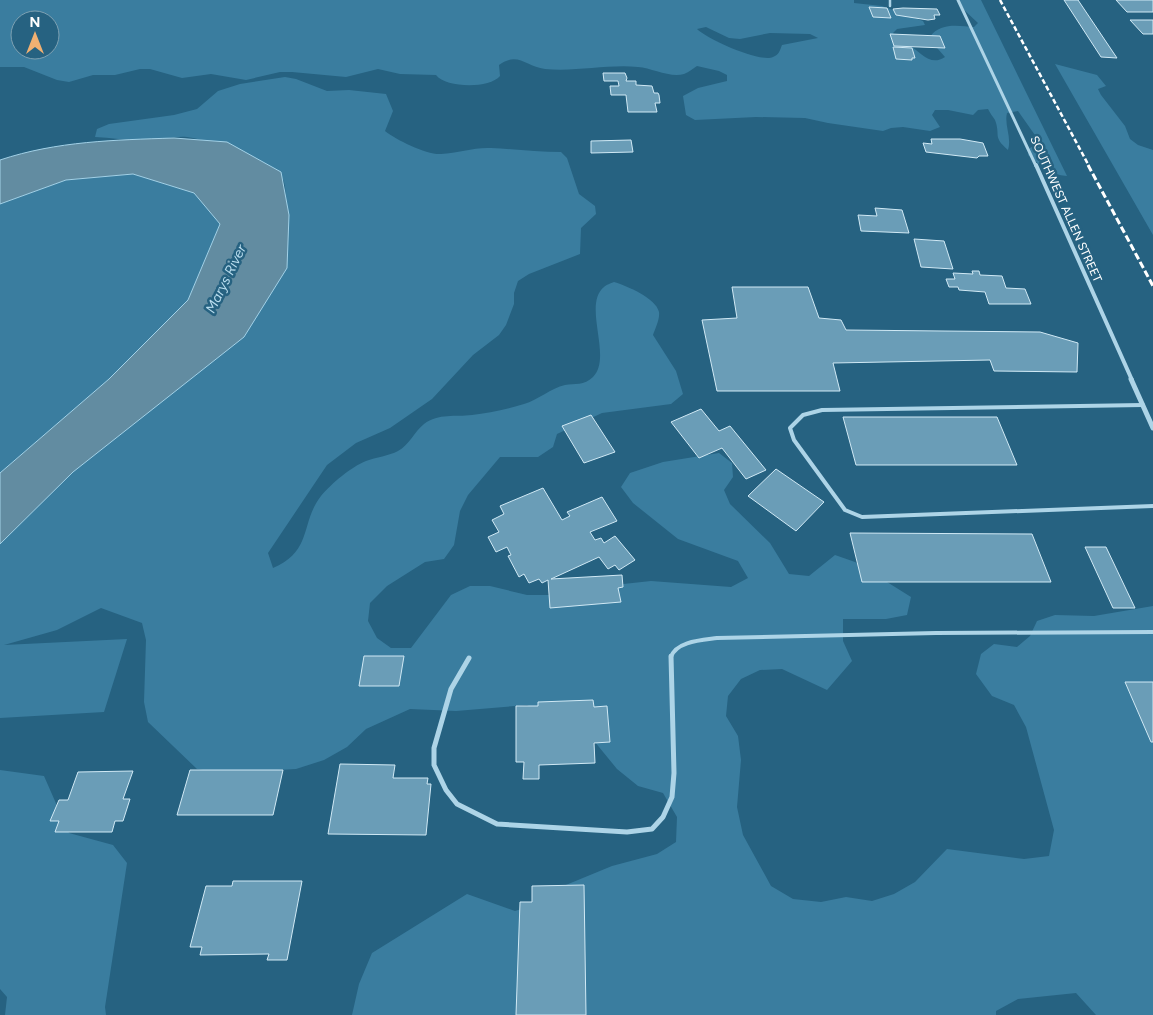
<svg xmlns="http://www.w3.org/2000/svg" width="1153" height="1015" viewBox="0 0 1153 1015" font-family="Figtree,sans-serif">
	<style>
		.green { fill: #3a7d9f; fill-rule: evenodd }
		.water { fill: #628ca1; stroke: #a2d1e7 }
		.building { fill: #6a9db7; stroke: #d0e9f5 }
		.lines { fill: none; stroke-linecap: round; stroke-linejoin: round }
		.service-far2 { stroke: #add4e7; stroke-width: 2.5 }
		.service-far1 { stroke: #add4e7; stroke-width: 4 }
		.service { stroke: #add4e7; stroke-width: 5 }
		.minor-far2 { stroke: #add4e7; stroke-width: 3 }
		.minor-far1 { stroke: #add4e7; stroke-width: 4 }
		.minor { stroke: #add4e7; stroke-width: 5 }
		.rail-far1 { stroke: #fff; stroke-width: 2.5; stroke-dasharray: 5 2.5; stroke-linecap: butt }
		.rail { stroke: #fff; stroke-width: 3; stroke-dasharray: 7 3; stroke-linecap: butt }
		.labels { text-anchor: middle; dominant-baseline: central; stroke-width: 5; stroke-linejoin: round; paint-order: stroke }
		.far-street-label { font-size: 12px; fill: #fff; stroke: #266281 }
		.far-water-label { font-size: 14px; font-style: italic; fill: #b9ddee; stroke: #266281 }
	</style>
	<rect width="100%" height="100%" fill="#266281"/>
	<path class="green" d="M0,0H854V3L882,6L923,21L925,25L897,29L893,33C897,39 903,41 909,45C921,52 930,67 945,57L931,41L930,37C940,22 959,26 974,27L978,23L963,9L959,0H981L1067,176C1050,175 1040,165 1028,155L1030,148L1037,144V138L1018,111L1007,113C1004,125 1012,137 1008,150C992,136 1001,136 995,120C993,117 990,113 988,109L978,110L973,115L948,110H935L932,115L940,127L930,131L903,127L891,128L883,131L828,123L805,118L756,117L695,120L686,115L683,96L698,88L727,81V75L719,71L697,66C694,68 689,72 684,74C670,78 652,68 638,67C608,64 576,72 545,69C526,67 518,51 499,65L500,76C489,89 446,88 436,75L400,74L378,69L346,77L292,72H280L246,80L211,74L182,78L150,69H140L115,75H93L69,82L57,80L24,67H0ZM20,20H50V50H20ZM706,27L729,38L740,39L770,33L810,34L818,38L782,45C780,50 779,55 773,57C760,63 707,39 697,29Z
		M1055,64L1097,75L1106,86L1098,89L1101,95L1125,126L1130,139L1138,145L1153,150V235Z
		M285,77L296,79L327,91L349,90L386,94L393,111L385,131C396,140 427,155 441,154C458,153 475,147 491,148C515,149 537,152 561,152L567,158L579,194L595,206L596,214L581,228L580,254L529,274L518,281L514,293V304L506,325L499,335L473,355L432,399L390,428L356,443L327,465L268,553L273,568C313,551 300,523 321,496C332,483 351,467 366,461C376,457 389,456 398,451C409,445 415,431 424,424C439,413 455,417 472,415C488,413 508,409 524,404C538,400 551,388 565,385C575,383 584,386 593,377C613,357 582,305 604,287C606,285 611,283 614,282C627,286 656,298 659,312C660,319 655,329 653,335L676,371L683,394L671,404L602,413L557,434L553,447L538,457H500L468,495L460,511L454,545L444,559L425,562L387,586L370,603L368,621L377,638L391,648H411L451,595L470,586H490L527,595H568L605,586L651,581L731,587L748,578L738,561L678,539L633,503L621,487L630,473L663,462L719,453L732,463L733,477L724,490L730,504L770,543L789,574L809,576L835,555L855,562L911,597L907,615L886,619H843V641L852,661L827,690L782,669L760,670L741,679L728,696L726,716L738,736L741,760L737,807L743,835L771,886L793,899L821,902L846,897L872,901L894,894L915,882L947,849L1024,859L1049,856L1054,830L1026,727L1014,705L992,696L976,674L981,654L994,644L1017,647L1030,636L1037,621L1055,615L1094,616L1153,606V1015H1096L1076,993L1018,999L996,1011V1015H352L359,984L372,953L467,894L515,911L538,904L561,887L612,866L657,854L676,842L677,817L663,793L638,786L617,769L590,736L527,705L456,711L410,709L366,729L347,747L324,760L296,769L220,773L197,769L148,722L144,702L146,640L142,623L101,608L57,630L4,645L127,639L104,712L0,718V531L285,202C286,192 286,181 279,173C266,158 207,140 187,137C174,136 162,140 149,140C131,141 113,138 95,137L97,129L109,124L174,115L197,109L218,91L240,84Z
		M133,174L194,193L220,224L188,300L109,379L0,473V204L66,180Z
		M0,770L44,776L69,833L113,845L127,863L105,1007L106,1015H5L7,997L0,989Z"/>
	<path class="water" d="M174,138L227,142L281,172L289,215L287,268L244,337L73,472L0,544V473L109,379L188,300L220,224L194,193L133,174L66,180L0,204V160C57,141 115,140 174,138Z"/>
	<path class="building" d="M1064,0H1078L1117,58L1101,57Z
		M1116,0H1153V12H1127Z
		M869,7L887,8L891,18L873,17Z
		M903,8L937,9L940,15H934L935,19L928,20L896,15L893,9Z
		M1130,20H1153V34H1143Z
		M890,34L940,36L945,48L894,46Z
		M893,47L912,48L915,58H912V60L896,59Z
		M603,73H625L627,78L626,81H636V85L652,86L654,93H658L659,95L660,103H655L657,112H628L626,95H611L610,86H619L618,81H604Z
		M931,139H960L983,143L988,156H979L977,158L926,152L923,143L932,144Z
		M631,140L633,152L591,153V141Z
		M875,208L902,210L909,233L861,231L858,215L877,216Z
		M914,239L944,241L953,269L921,267Z
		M972,271H979L980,275L1002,276L1006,288L1025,289L1031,304H989L985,292L959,290L958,287H949L946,279H955L953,273L973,274Z
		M732,287H808L819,318L841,320L846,330L1040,332L1078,343L1077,372L994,371L990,360L833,363L840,391H717L702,320L737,318Z
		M701,409L719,431L730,426L766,470L746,479L722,448L699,458L671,422Z
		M591,415L615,452L584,463L562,426Z
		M843,417H997L1017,465H856Z
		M776,469L824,502L796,531L748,496Z
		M543,488L562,520L570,516L567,512L602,497L617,521L590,532L595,540L601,538L604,543L615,536L635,560L619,570L615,565L608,569L599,557L551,579L622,575L623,587L618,588L621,602L550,608L548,580L542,583L539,579L529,583L524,574L519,577L508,556L511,555L507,547L496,552L488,537L499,532L492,520L504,514L500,506Z
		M850,533L1032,534L1051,582H862Z
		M1085,547H1106L1135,608H1113Z
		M364,656H404L399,686H359Z
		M1125,682H1153V742H1151Z
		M593,700L594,707L607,706L610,742L594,743L595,763L539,765V779H523L524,762H516V706H538V702Z
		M340,764L395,765L393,778H428L427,784H431L426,835L328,834Z
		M190,770H283L273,815H177Z
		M133,771L123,799H130L123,821H115L112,832H55L59,821H50L59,800H68L78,772Z
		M233,881H302L287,960H267L269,954L200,955L202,947H190L206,886H232Z
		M584,885L586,1015H516L520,902H532V886Z"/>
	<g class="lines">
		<path class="service-far2" d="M890,0V6"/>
		<path class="service-far1" d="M1143,405L822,410L803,415L790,428L794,440L845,510L862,517L1153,506
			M671,657C676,641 703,640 717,638L936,633L1153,632"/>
		<path class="service" d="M469,658L451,689L434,748V765L446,790L457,804L497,824L627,832L652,829L663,817L672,797L674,773L671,656"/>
		<path class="minor-far2" d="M958,0L1036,166"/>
		<path class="minor-far1" d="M1036,165L1132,380"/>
		<path class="minor" d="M1131,379L1153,428"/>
		<path class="rail-far1" d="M1000,0L1089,166"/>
		<path class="rail" d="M1088,165L1153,286"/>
	</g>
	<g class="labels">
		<g class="far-street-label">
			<text transform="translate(1066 209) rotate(66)">SOUTHWEST ALLEN STREET</text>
		</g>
		<g class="far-water-label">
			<text transform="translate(226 279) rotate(-64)">Marys River</text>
		</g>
	</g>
	<g transform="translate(35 35)"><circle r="24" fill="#266281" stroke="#7da1b3"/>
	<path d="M0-4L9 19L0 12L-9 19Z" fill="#f0b072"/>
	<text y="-8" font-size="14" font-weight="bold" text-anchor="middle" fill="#ffffff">N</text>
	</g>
</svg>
